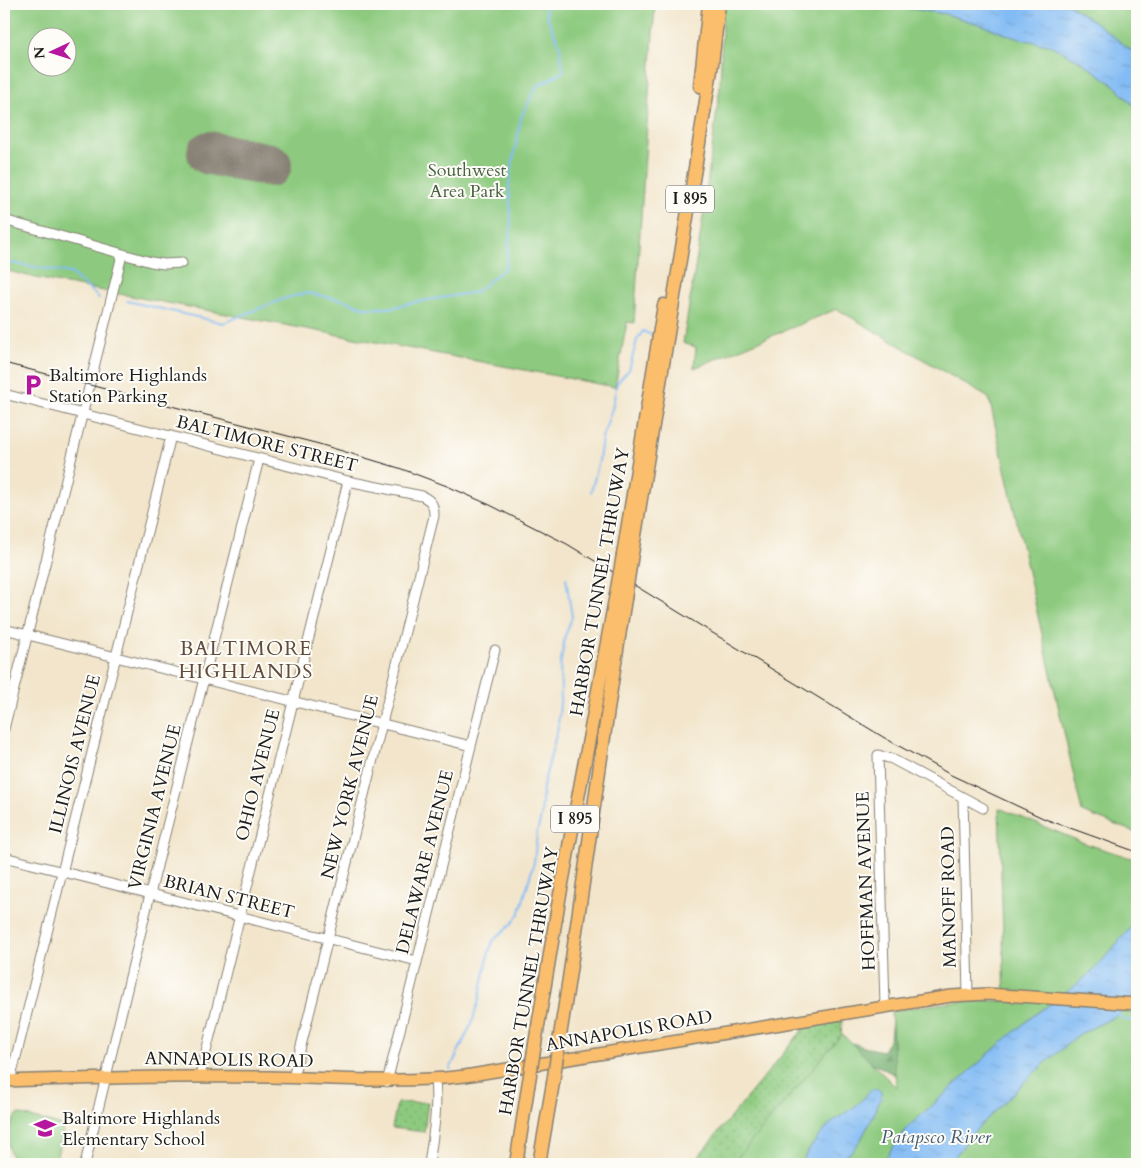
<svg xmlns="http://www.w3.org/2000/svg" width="1141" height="1168" viewBox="0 0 1141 1168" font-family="Cardo,serif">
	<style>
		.grass { fill: url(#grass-dots); stroke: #54734e }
		.forest { fill: url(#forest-firs); stroke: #476545 }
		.park { fill: #8dca7f; stroke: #54734e; fill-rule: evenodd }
		.water { fill: url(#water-ripples); stroke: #506c88 }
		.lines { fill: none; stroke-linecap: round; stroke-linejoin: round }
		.stream { stroke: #83bcf4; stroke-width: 2 }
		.runway { stroke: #878074; stroke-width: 44 }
		.minor-casing { stroke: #878074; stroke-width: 11 }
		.major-casing { stroke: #878074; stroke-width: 14 }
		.highway-casing { stroke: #878074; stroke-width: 15 }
		.minor { stroke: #fff; stroke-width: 9 }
		.major { stroke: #fabe6d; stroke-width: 11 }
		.highway { stroke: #fabe6d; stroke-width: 12 }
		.tram { stroke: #1c1c1c; stroke-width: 1 }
		.highway-bridge-casing { stroke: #878074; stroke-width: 15; stroke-linecap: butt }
		.highway-bridge { stroke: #fabe6d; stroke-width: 12 }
		.labels { text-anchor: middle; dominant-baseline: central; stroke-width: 4; stroke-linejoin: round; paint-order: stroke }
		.shield { fill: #fdfcf7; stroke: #605f5e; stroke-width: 1 }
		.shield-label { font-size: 16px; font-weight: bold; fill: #1c1c1c }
		.park-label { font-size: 18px; fill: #496244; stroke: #fdfcf7 }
		.poi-label { font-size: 18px; fill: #1c1c1c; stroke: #fdfcf7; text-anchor: start }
		.street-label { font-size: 18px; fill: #1c1c1c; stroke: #fdfcf7 }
		.water-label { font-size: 19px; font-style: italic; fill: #455c72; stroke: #fdfcf7 }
		.quarter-label { font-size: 20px; letter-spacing: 1px; fill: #604b3d; stroke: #fdfcf7 }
	</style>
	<defs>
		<pattern id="grass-dots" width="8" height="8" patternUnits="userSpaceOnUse" patternTransform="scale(1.25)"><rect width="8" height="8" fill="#8dca7f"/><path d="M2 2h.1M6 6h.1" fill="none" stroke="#79ad6d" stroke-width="1.8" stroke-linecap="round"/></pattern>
		<pattern id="forest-firs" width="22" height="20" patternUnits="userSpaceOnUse" patternTransform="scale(1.25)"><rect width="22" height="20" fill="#72ae6e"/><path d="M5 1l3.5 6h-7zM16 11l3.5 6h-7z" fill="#5d8d5a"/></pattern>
		<pattern id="water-ripples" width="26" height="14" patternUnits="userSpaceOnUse" patternTransform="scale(1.25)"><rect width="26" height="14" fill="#83bcf4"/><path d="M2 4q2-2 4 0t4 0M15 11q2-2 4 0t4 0" fill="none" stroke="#71a1d1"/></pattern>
	</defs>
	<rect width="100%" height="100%" fill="#fdfcf7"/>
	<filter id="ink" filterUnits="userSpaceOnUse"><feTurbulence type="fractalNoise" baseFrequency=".02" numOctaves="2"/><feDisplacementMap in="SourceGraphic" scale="10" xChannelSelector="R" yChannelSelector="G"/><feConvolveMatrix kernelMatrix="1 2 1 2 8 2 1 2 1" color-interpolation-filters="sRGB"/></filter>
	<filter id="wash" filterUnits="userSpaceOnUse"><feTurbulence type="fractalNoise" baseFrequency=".0096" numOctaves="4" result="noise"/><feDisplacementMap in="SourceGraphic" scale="20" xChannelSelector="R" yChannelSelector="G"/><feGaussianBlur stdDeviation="1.12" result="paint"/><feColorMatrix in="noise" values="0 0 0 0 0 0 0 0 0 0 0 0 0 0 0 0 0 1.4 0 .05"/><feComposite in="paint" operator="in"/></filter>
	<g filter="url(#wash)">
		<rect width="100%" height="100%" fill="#f2e5cb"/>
		<path class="grass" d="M842,1020L841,1039L755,1164H692L805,1027Z
			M428,1102L424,1132L392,1128L397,1103Z"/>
		<path class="forest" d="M896,1015L897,1076L859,1056L841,1039L864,1047L883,1051L890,1038L892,1021Z"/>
		<path class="park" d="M4,4H655L634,323L627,322L615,387L40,279L4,270ZM38,38H68V68H38Z
			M723,4H1137V833L1082,812L989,398L837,309L694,368L696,347L683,343L701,231L720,87Z
			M999,808L1084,843L1137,860V1164H732L842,1034L896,1087L891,1011C929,1005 966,999 1005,1001Z
			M18,1114L60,1125L63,1131L55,1164H17C4,1149 5,1129 18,1114Z"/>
		<path class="water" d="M881,4H1068L1095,22L1137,55V109L1114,85L1082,62L1052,46L1013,37L982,25L945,14L913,9L885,8Z
			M1137,920V994L1118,1015L1078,1035L1034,1073L975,1131L949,1164H881L909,1126L1001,1043L1033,1016L1071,989L1096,968Z
			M878,1089L881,1092V1099L876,1107L874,1115L860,1141L852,1151L832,1164H801C805,1153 825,1127 835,1120C849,1110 859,1106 870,1090Z"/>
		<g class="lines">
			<path class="stream" d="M4,262L71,273L99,298
				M127,301L223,323L286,298L307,293L343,300L366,308H390L416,302L476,292L506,267L511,225L509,183L521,117L537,86L563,72L560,46L548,19L544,4
				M591,492L599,461L602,438L612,409L617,383L629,370L637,340L643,331L655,337
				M1117,1013L1125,1020L1137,1021
				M450,1069L472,1023L479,1000L489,952L493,941L500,934L511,925L520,912L534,862L537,833L541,817L543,786L558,727L561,691L560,666L565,636L572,617L566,578"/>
			<path class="runway" d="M209,153L270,165"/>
		</g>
	</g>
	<g filter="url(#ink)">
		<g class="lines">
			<g class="minor-casing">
				<path id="minor" d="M4,220L151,262L164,264L182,263
					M4,394L348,481L422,496C432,501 434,505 434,516L293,1078
					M4,629L471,746
					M4,729L122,255
					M963,798L968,994
					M4,857L417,961
					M885,1006L878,755L892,759L983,808
					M200,1076L348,481
					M10,1081L171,436
					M387,1082L495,650
					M85,1164L150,894L259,459
					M429,1164C433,1136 438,1108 435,1080"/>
			</g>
			<g class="major-casing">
				<path id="major" d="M4,1081C92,1078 180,1076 269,1077C335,1078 398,1084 465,1076L951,996L987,994L1137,1004"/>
			</g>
			<g class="highway-casing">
				<path id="highway" d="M700,86L709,4
					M623,555L664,305
					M631,560L712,64L719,4
					M559,1042C583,895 601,746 625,599
					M535,1044L559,900L616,594
					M516,1164L528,1087
					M539,1164L553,1083"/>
			</g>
			<use href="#minor" class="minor"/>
			<use href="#major" class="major"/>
			<use href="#highway" class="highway"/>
			<path class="tram" d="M4,363L319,444L399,468L447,486L490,505L567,544L883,737L951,775L1045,819L1137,852"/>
			<g class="highway-bridge-casing">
				<path id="highway-bridge" d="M616,594L623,555
					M625,599L631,560
					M553,1083L559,1042
					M528,1087L535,1044"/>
			</g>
			<use href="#highway-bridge" class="highway-bridge"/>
		</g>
	</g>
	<defs>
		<g id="parking-bare" transform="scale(1.725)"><path d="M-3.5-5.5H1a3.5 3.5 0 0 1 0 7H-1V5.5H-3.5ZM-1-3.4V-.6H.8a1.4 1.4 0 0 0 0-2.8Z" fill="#b5179e" stroke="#fdfcf7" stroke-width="2.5" paint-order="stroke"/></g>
		<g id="school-bare" transform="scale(1.725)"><path d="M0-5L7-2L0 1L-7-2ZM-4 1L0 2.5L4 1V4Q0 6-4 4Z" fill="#b5179e" stroke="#fdfcf7" stroke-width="2.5" paint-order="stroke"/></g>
	</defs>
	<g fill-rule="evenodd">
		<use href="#parking-bare" x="33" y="385"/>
		<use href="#school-bare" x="45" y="1128"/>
	</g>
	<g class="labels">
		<g class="shield">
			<rect x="666" y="185.5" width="48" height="27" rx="4"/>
			<rect x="551" y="805.5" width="48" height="27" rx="4"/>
		</g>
		<g class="shield-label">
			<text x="690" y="199">I 895</text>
			<text x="575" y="819">I 895</text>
		</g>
		<g class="park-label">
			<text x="467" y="170">Southwest<tspan x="467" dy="21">Area Park</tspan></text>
		</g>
		<g class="poi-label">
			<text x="49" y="375">Baltimore Highlands<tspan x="49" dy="21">Station Parking</tspan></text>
			<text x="62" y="1118">Baltimore Highlands<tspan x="62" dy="21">Elementary School</tspan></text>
		</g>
		<g class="street-label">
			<text transform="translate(267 444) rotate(14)">BALTIMORE STREET</text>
			<text transform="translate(600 582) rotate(-80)">HARBOR TUNNEL THRUWAY</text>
			<text transform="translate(75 754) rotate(-76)">ILLINOIS AVENUE</text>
			<text transform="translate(258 775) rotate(-76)">OHIO AVENUE</text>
			<text transform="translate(350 787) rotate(-76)">NEW YORK AVENUE</text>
			<text transform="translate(155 807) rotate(-76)">VIRGINIA AVENUE</text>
			<text transform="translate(425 862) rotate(-76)">DELAWARE AVENUE</text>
			<text transform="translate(866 881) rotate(-92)">HOFFMAN AVENUE</text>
			<text transform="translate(229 897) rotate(14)">BRIAN STREET</text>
			<text transform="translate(949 897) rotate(-91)">MANOFF ROAD</text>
			<text transform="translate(529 981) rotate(-80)">HARBOR TUNNEL THRUWAY</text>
			<text transform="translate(629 1031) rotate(-10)">ANNAPOLIS ROAD</text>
			<text transform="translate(229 1060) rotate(1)">ANNAPOLIS ROAD</text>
		</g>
		<g class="water-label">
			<text x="936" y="1137">Patapsco River</text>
		</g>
		<g class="quarter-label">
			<text x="246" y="648">BALTIMORE<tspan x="246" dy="23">HIGHLANDS</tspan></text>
		</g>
	</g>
	<rect width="1141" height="1168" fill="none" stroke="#fdfcf7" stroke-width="20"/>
	<g transform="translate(52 52) rotate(266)"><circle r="24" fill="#fdfcf7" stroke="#a3a29f"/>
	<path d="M0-4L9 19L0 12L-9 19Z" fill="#b5179e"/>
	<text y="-8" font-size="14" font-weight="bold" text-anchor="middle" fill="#1c1c1c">N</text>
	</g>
</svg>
